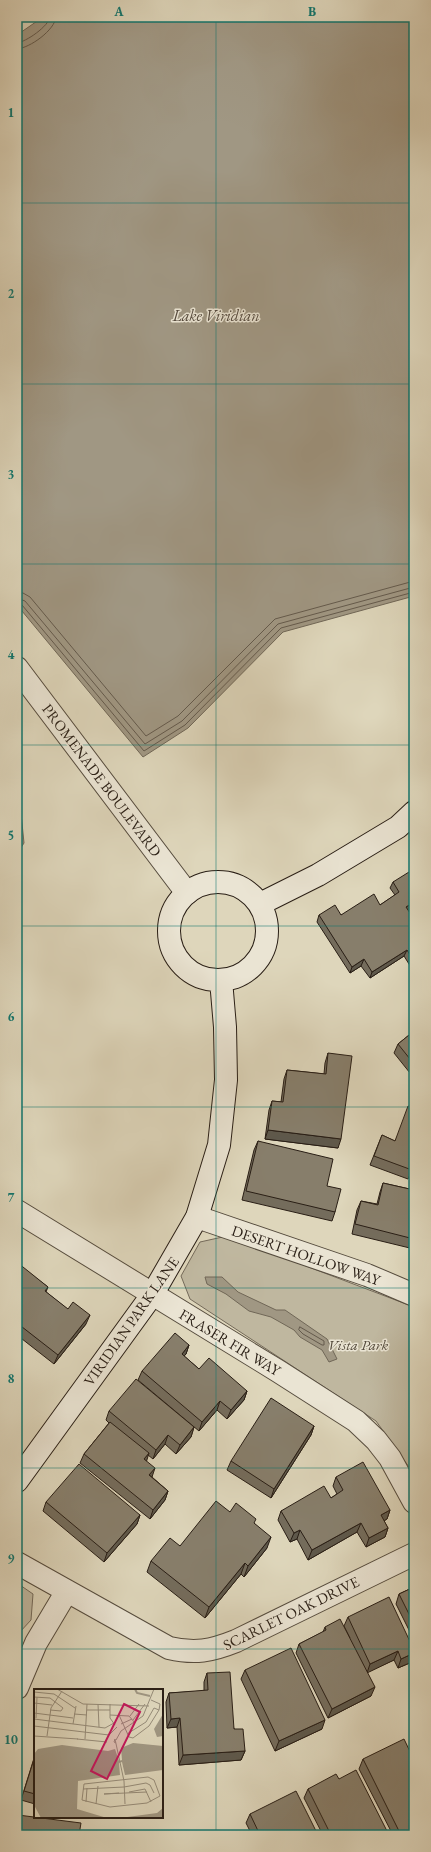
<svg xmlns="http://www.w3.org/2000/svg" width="431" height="1852" viewBox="0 0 431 1852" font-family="'EB Garamond',serif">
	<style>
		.green { fill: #bfb79f; stroke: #746a5a }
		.water { fill: #a09783; stroke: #706757 }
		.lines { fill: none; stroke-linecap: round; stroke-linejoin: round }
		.shore { stroke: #645a4c; stroke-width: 1 }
		.street-casing { stroke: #564c3e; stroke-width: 24 }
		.secondary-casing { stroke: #291e15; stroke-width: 24 }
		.street { stroke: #eae4d3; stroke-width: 22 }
		.secondary { stroke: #eae4d3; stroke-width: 22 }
		.wall { fill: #746c5c; stroke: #291e15 }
		.shaded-wall { fill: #5e584b; stroke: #291e15 }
		.building { fill: #877e6b; stroke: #291e15 }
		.grid { fill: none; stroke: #0f766e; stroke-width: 1; stroke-opacity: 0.55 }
		.labels { text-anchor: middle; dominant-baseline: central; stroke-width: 3; stroke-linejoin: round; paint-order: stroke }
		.street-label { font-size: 15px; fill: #291e15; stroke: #eae4d3 }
		.park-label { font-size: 15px; font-style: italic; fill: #564c3e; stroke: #eae4d3 }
		.water-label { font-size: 16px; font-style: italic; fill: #53483c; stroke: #eae4d3 }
		.inset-river { fill: none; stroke: #a09783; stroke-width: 2 }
		.inset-road { fill: none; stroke: #968c79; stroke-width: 1 }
		.view { fill: #c2185b; fill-opacity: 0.15; stroke: #c2185b; stroke-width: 2 }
		.inset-edge { fill: none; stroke: #291e15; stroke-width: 2 }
		.neatline { fill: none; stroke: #0f766e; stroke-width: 1.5 }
		.grid-label { font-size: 13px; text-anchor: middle; font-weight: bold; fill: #0f766e }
	</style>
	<rect width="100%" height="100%" fill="#ded6bb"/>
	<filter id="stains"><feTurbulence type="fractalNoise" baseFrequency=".005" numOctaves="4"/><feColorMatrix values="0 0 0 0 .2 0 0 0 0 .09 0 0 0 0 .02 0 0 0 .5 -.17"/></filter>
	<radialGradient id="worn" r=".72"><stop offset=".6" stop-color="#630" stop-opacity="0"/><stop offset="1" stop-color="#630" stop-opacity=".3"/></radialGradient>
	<path class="green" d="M227,1236L414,1307V1474L376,1421L190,1299L181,1276L200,1242Z
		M17,1583L33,1594L31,1620L19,1633L17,1637Z"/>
	<path class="water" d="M43,17H414V596L283,632L188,728L143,757L17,605V35Z
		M17,774L24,843L17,854Z
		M205,1277H222L238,1292L276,1310H285L327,1339L337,1359L329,1362L322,1350L300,1337L294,1330L271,1317L249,1311L226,1294L207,1284Z"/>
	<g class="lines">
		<path class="shore" d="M17,43C26,42 49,26 50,17
			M17,49C30,48 55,30 56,17
			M17,592L23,593L30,597L146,736L178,716L275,619L414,581
			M17,598L25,601L145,744L182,721L278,624L414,587
			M17,603L22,605L144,751L185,725L281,628L414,592
			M300,1327L324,1341V1345H322L303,1334L299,1330Z"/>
		<g class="street-casing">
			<path id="street" d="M17,668L187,893
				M17,1211L278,1371L356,1421L376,1440L390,1458L414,1502
				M197,1217L367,1275L414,1295
				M17,1563L169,1648C195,1654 211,1651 236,1641L414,1554
				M17,1688L36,1643L67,1591"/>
		</g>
		<g class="secondary-casing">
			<path id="secondary" d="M169 931a49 49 0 1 1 98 0a49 49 0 1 1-98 0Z
				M260,904L318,875L398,827L414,812
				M17,1481L152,1295L197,1217L219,1145L226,1080L225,1027L221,980"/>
		</g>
		<use href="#street" class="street"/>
		<use href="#secondary" class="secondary"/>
	</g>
	<path class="wall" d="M414,879V908L409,911L414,919V972L404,956L370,978L361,966L350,973L317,922L319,915H341L380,905L395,895L390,888L393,882Z
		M414,1031V1078L394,1053L398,1044Z
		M328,1053L338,1148L265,1139L269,1110L272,1101L281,1102L284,1079L287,1070L324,1074L325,1063Z
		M414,1108V1169L413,1168L408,1179L370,1165L382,1135L395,1141Z
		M258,1141L327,1186L335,1212L332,1221L242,1200L254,1150Z
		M383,1183L414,1190V1255H412L414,1249L352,1234L357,1210L361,1201L377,1204L380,1192Z
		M17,1264L48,1287L46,1292L86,1324L54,1364L17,1335Z
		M189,1345L186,1354L184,1356L199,1369L247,1391L244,1400L227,1419L217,1410L199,1431L138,1380L142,1371Z
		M109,1411L194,1427L191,1437L176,1454L165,1444L153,1459L148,1455L146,1461L152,1477L168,1491L165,1500L150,1519L80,1463L84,1454L109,1423L106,1420Z
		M314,1426L311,1435L271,1498L227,1470L231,1461Z
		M336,1477L390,1510L387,1519L384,1521L388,1528L385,1537L366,1547L357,1532L308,1560L297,1539L290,1542L278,1520L281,1511L331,1498L337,1494L333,1486Z
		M46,1502L140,1515L137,1524L104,1562L43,1511Z
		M230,1512L255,1524L267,1548L244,1577L241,1574L205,1618L147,1572L151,1561L180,1546Z
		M414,1587V1640L396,1604L399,1594Z
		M348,1617L414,1650V1655L412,1662L398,1668L394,1660L367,1672L371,1696L328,1718L296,1653L299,1644L323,1632L325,1627L350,1638L344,1626Z
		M245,1670L322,1729L275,1751L241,1679Z
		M207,1673L245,1751L241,1760L179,1765L177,1727L167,1728L166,1702L169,1693L204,1691V1682Z
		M35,1755V1804L21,1800Z
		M363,1759L414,1835H393L359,1769Z
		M339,1779L388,1833V1835H323L304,1798L308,1789Z
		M250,1814L318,1835H252L246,1823Z"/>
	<path class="shaded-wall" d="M414,902V908L404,914L406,907Z
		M407,950L404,956L370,978L372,972Z
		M364,959L361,966L350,973L352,967Z
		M268,1130L341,1139L338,1148L265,1139Z
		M90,1315L86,1324L54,1364L58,1355Z
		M189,1345L186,1354L178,1363L182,1354Z
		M247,1391L244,1400L227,1419L231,1410Z
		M220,1401L217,1410L199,1431L202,1422Z
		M314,1426L311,1435L271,1498L274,1489Z
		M194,1427L191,1437L176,1454L180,1445Z
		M168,1435L165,1444L153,1459L156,1450Z
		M149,1453L146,1463L144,1459Z
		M155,1468L152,1477L149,1475Z
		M168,1491L165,1500L150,1519L153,1510Z
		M390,1510L387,1519L378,1524L381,1515Z
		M140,1515L137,1524L104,1562L107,1553Z
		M361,1523L357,1532L308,1560L312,1550Z
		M388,1528L385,1537L366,1547L369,1538Z
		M300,1530L297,1539L290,1542L294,1533Z
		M271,1537L267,1548L244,1577L248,1566Z
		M245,1563L241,1574L205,1618L209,1607Z
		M398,1651L394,1660L367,1673L370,1664Z
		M414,1653V1655L412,1662L398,1668L401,1659Z
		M375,1687L371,1696L328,1718L332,1709Z
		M180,1718L177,1727L167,1728L171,1719Z
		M325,1720L322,1729L275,1751L279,1741Z
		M245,1751L241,1760L179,1765L183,1755Z
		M414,1831V1835H405Z"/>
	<path class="building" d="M409,872L414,879V902L406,907L414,919V961L407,950L372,972L364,959L352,967L319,915L335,905L341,915L374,894L380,905L399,892L393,882Z
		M414,1031V1064L398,1044Z
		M328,1053L352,1056L341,1139L268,1130L272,1101L283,1102L287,1070L326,1074Z
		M408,1106L414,1108V1164L412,1170L374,1156L382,1135L395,1141Z
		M258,1141L333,1159L327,1186L341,1189L335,1212L246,1191Z
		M383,1183L414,1190V1239L355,1224L361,1201L378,1205Z
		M18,1263L48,1287L45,1291L68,1309L73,1302L90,1315L58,1355L17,1323V1264Z
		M175,1333L189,1345L182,1354L199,1369L209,1358L247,1391L231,1410L220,1401L202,1422L142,1371Z
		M136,1379L194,1427L180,1445L168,1435L156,1450L109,1411Z
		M271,1398L314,1426L274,1489L231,1461Z
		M110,1422L149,1453L144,1459L155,1468L149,1475L168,1491L153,1510L84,1454Z
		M363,1462L390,1510L381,1515L388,1528L369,1538L361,1523L312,1550L300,1530L294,1533L281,1511L324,1486L331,1498L343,1490L336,1477Z
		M79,1464L140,1515L107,1553L46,1502Z
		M216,1501L230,1512L236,1503L256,1519L254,1523L271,1537L248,1566L245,1563L209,1607L151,1561L170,1538L180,1546Z
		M414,1587V1624L399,1594Z
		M389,1597L414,1650V1653L401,1659L398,1651L370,1664L348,1617Z
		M340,1619L375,1687L332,1709L299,1644L326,1630L325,1627Z
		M291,1648L325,1720L279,1741L245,1670Z
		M230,1672L234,1729H243L245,1751L183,1755L180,1718L171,1719L169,1693L208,1690L207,1673Z
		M404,1739L414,1760V1831L405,1835H401L363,1759Z
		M35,1756V1794L24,1791Z
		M356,1770L388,1833L385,1835H331L308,1789L336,1774L339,1779Z
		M296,1791L318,1835H260L250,1814Z
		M18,1815L81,1823L79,1835H17V1821Z
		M243,1831L245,1835H236Z"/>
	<path class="grid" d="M216,17V1835M17,203H414M17,384H414M17,564H414M17,745H414M17,926H414M17,1107H414M17,1288H414M17,1468H414M17,1649H414"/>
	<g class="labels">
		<g class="street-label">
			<text transform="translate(102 780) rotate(53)">PROMENADE BOULEVARD</text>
			<text transform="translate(306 1255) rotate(19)">DESERT HOLLOW WAY</text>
			<text transform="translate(131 1321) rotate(-55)">VIRIDIAN PARK LANE</text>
			<text transform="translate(230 1342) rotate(31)">FRASER FIR WAY</text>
			<text transform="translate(291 1613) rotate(-26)">SCARLET OAK DRIVE</text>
		</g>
		<g class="park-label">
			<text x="358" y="1344">Vista Park</text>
		</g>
		<g class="water-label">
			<text x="216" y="315">Lake Viridian</text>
		</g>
	</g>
	<g transform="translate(34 1689)">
		<rect width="129" height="129" fill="#ded6bb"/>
		<path d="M129,25V47L123,48L120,40ZM99,54L129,57V81L91,86L88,73L85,74L86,86L44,92L43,120L73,129H7L0,116V65L4,60L28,56L74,62L81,60L85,72L88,71L87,59ZM129,119V129H86L123,124Z" fill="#a09783"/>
		<path class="inset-river" d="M101,0L103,4L116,7"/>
		<path class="inset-road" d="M23,0L49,15L115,17M0,3L20,5L41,19M0,8L16,9L29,19L27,22L16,21M0,14L18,16M64,15L65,38M76,15V29L81,36M53,21H76M0,24L39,29M40,25L53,26M76,26L95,27L101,34M85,26L95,48L99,49L115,37L125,21L126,15L117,11M96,27L105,15M2,29L3,8M0,30L71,39L80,34M99,31L111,15M39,35L42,17M87,35L98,30M0,37L75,46L83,38M93,45L112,33L120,19L125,21M0,47L44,50M13,47L17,19L28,2M43,50L73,53M51,50L53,15M82,51L87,42L109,27L120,0M82,54L80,53L81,50L90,92L91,115M114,88L120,91L126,107L113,114L76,118L48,111L50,95ZM49,100L90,98L112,94L116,96L120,104M95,103L111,100L117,113M70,105L113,103M70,105L85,104M52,113L53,99M62,115L64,97"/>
		<path class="view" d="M90,15L106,23L73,90L57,82Z"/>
		<rect width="129" height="129" class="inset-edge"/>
	</g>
	<rect width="431" height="1852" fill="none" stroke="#ded6bb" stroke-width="44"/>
	<rect x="22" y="22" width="387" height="1808" class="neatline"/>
	<g class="grid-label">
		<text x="119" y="16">A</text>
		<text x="312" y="16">B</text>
		<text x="11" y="117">1</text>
		<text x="11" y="298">2</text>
		<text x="11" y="479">3</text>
		<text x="11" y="659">4</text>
		<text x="11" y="840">5</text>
		<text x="11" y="1021">6</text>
		<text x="11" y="1202">7</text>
		<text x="11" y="1383">8</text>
		<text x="11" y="1563">9</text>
		<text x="11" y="1744">10</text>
	</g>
	<rect width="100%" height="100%" filter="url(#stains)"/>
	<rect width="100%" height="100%" fill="url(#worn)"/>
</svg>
